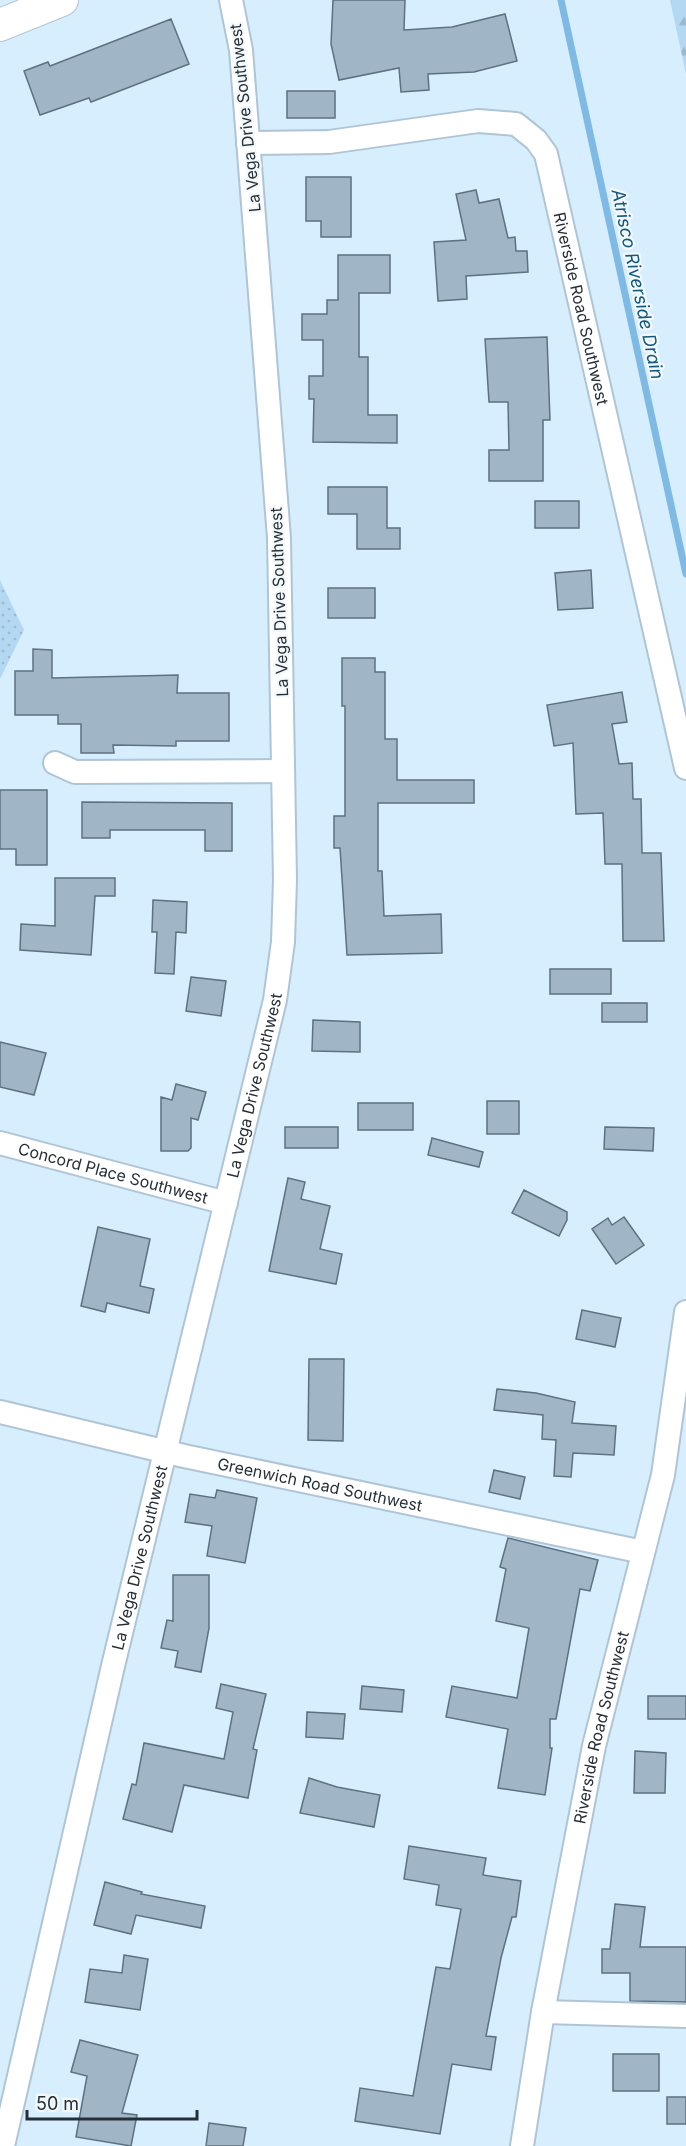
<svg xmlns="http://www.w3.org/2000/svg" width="686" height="2146" viewBox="0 0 686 2146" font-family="Inter,sans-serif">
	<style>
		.forest { fill: url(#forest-firs) }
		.park { fill: url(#park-dots) }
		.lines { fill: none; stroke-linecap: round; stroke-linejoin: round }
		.stream { stroke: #7ebae4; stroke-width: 7 }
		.building { fill: #a0b6c6; stroke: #5d7280; stroke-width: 1.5 }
		.street-casing { stroke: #afc5d6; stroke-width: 26 }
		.secondary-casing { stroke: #afc5d6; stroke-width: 34 }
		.street { stroke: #fff; stroke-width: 22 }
		.secondary { stroke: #fff; stroke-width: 32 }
		.labels { text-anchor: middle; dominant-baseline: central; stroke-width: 4.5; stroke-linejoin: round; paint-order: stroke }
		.street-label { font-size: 16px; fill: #272f36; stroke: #f3f8fb }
		.water-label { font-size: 18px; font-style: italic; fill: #105981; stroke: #f3f8fb }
	</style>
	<defs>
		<pattern id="forest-firs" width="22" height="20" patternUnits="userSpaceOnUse" patternTransform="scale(1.5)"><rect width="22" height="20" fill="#b4d8f2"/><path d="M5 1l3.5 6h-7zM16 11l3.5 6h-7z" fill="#9bbad0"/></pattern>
		<pattern id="park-dots" width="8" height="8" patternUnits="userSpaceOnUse" patternTransform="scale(1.5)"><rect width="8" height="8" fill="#b4d8f2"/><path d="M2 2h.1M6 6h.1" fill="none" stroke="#9bbad0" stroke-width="1.8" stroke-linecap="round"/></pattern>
	</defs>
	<rect width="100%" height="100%" fill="#d7eeff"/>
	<path class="forest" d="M670,0H686V74Z"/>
	<path class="park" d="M0,580L24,630L0,679Z"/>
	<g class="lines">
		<path class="stream" d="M561,0L686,574"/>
	</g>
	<path class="building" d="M333,0H405L404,30L452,27L505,14L517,61L474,72L428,74L429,90L401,92L399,68L339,80L331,44Z
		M171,19L189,64L91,102L89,98L40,115L24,71L48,62L50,66Z
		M287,91H335V118H287Z
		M306,177H351V237H321V221H306Z
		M476,190L479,203L499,199L508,238L515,237L516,251H527L528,272L466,276L467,299L438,301L434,242L466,240L456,194Z
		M338,255H390V293H359V357H368V415H397V443L313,442L314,399H309V376H323V340H302V314H327V300H338Z
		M547,337L550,420H543V481H489V450H509L508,402H489L485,339Z
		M328,487H387V528H400V549H357V514H328Z
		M535,501H579V528H535Z
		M591,570L593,608L558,610L555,573Z
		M328,588H375V618H328Z
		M33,649L52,650V678L178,675L177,693H229V741H176V746L113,745L114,753H81V724H58V715H15V671H33Z
		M342,658H375V672H385V739H397V780H474V803H378V871H382L384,916L441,914L442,953L347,955L340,848H334V816H345V706H342Z
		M622,692L627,722L612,724L619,764L632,763L633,799H641L642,853H661L664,941H623L622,864H605L603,813L576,814L573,743L554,746L547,705Z
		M0,790H47V865H16V849H0Z
		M82,802L232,803V851H205V830H110V838H82Z
		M55,878H115V896H95L91,955L20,950L21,924L55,926Z
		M153,900L187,902L186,933L176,932L174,974L155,973L157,932H152Z
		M550,969H611V994H550Z
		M191,977L226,981L221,1016L186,1011Z
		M602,1003H647V1022H602Z
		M313,1020L360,1022V1052L312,1051Z
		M0,1042L46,1053L34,1095L0,1087Z
		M176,1084L206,1092L198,1120L191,1118V1148L188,1151H161V1097L172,1100Z
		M487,1101H519V1134H487Z
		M358,1103H413V1130H358Z
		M285,1127H338V1148H285Z
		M605,1127L654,1128L653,1151L604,1149Z
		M432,1138L483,1152L479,1167L428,1155Z
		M288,1178L305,1182L301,1199L330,1206L320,1249L342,1254L336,1284L269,1271Z
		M524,1190L567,1212V1220L559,1236L512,1213Z
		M624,1217L644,1245L616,1264L592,1229L608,1218L612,1225Z
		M98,1227L150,1239L140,1286L154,1289L149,1313L107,1303L105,1312L81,1306Z
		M582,1310L621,1318L615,1347L576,1339Z
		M309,1359H344L343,1441L308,1440Z
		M497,1389L536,1393L575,1402L572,1423L616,1426L614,1455L573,1453L571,1477L554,1476L556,1440L542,1439L543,1415L494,1410Z
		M494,1470L525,1477L520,1499L489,1492Z
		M217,1490L257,1498L245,1563L207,1556L212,1526L185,1522L190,1494L215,1498Z
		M508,1538L598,1560L590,1591L580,1589L556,1719H550V1748H552L545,1795L498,1788L508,1729L446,1717L452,1686L517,1698L529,1628L496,1621L506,1569L500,1567Z
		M173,1575H209V1628L201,1672L175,1667L178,1651L161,1648L167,1620L173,1621Z
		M221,1684L266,1694L253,1749L257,1750L248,1798L184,1785L172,1832L123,1819L132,1784L136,1785L144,1743L224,1759L233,1712L216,1708Z
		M362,1686L404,1690L402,1712L360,1709Z
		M648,1696H686V1719H648Z
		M307,1712L345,1714L343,1739L306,1737Z
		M635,1751L666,1753L665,1793H634Z
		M309,1778L337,1787L380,1795L374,1827L300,1813Z
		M409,1846L486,1858L483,1875L521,1881L516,1917H512L501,1958L486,2036L496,2037L491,2070L452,2064L440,2134L355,2121L360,2088L413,2096L436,1967L450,1969L461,1909L436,1905L439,1885L404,1879Z
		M105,1882L142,1892L141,1894L205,1906L201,1928L136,1915L131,1934L94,1925Z
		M615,1904L645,1907L640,1947H686V2002L630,2001V1973H602V1949H610Z
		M124,1955L148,1959L140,2010L85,2002L90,1969L122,1973Z
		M80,2040L138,2055L122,2113L137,2115L131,2146L76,2137L87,2076L71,2072Z
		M613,2054H659V2091H613Z
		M667,2097H686V2124H667Z
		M209,2123L246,2128L243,2146H206Z"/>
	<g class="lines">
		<g class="street-casing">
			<g id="street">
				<path id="s1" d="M248,143L329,142L478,121L516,124L536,140L546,154L686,768"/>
				<path d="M55,763L75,772L282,771"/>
				<path id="s2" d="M0,1143L226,1203"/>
				<path id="s3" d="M0,1412L184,1456L643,1552"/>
				<path d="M543,2012L686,2016"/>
				<path id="s4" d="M3,2146L113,1666L275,1000L283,942L285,880L279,538L241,50L231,0"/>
				<path id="s5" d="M522,2146L543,2012L594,1746L663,1475L686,1312"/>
			</g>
		</g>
		<g class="secondary-casing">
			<path id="secondary" d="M0,25L62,0"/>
		</g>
		<use href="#street" class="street"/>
		<use href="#secondary" class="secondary"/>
	</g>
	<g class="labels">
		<g class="street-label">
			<text transform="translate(245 118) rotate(-96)">La Vega Drive Southwest</text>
			<text stroke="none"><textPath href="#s1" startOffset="471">Riverside Road Southwest</textPath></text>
			<text transform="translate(279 602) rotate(-92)">La Vega Drive Southwest</text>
			<text stroke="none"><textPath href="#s4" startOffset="1090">La Vega Drive Southwest</textPath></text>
			<text stroke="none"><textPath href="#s2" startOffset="117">Concord Place Southwest</textPath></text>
			<text stroke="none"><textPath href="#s3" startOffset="328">Greenwich Road Southwest</textPath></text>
			<text stroke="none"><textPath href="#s4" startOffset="604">La Vega Drive Southwest</textPath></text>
			<text stroke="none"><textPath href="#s5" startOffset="426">Riverside Road Southwest</textPath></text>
		</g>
		<g class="water-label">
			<text transform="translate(638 284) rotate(78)">Atrisco Riverside Drain</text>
		</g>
	</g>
	<path d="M27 2110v9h170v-9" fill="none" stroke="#272f36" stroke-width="3"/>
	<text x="36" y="2110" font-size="18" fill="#272f36" stroke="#f3f8fb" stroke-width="4.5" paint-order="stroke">50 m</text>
</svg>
